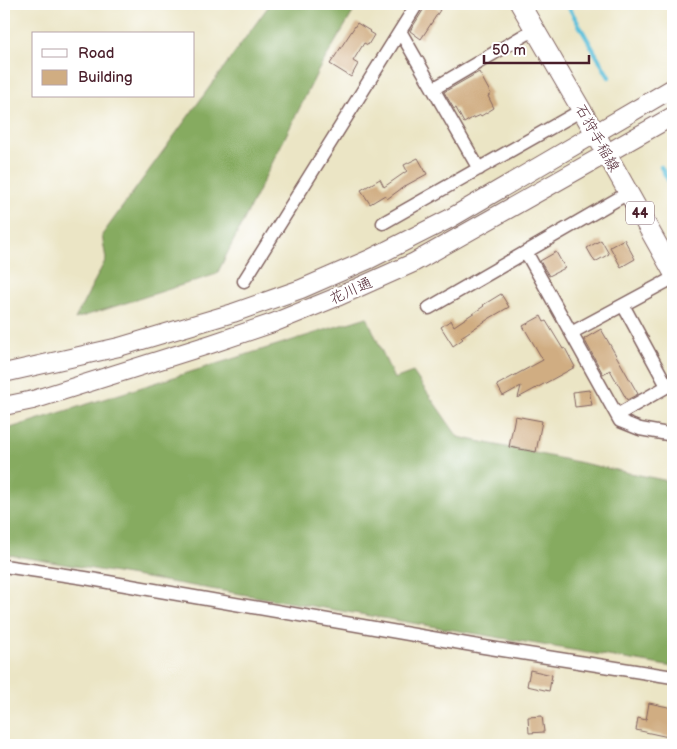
<svg xmlns="http://www.w3.org/2000/svg" width="677" height="749" viewBox="0 0 677 749" font-family="'Balsamiq Sans','Klee One',sans-serif">
	<style>
		.forest { fill: #86ab61; stroke: #686546 }
		.lines { fill: none; stroke-linecap: round; stroke-linejoin: round }
		.stream { stroke: #5cc0da; stroke-width: 4.5 }
		.building { fill: #d0ad82 }
		.street-casing { stroke: #826461; stroke-width: 15 }
		.secondary-casing { stroke: #826461; stroke-width: 20 }
		.primary-casing { stroke: #826461; stroke-width: 21 }
		.street { stroke: #fff; stroke-width: 12 }
		.secondary { stroke: #fff; stroke-width: 18 }
		.primary { stroke: #fff; stroke-width: 19 }
		.labels { text-anchor: middle; dominant-baseline: central; stroke-width: 5; stroke-linejoin: round; paint-order: stroke }
		.shield { fill: #fff; stroke: #80626b; stroke-width: 1 }
		.shield-label { font-size: 14px; font-weight: bold; fill: #4a1f2b }
		.street-label { font-size: 15px; fill: #4a1f2b; stroke: #fff }
	</style>
	<rect width="100%" height="100%" fill="#fff"/>
	<filter id="ink" filterUnits="userSpaceOnUse"><feTurbulence type="fractalNoise" baseFrequency=".02" numOctaves="2"/><feDisplacementMap in="SourceGraphic" scale="10" xChannelSelector="R" yChannelSelector="G"/><feConvolveMatrix kernelMatrix="1 2 1 2 8 2 1 2 1" color-interpolation-filters="sRGB"/></filter>
	<filter id="wash" filterUnits="userSpaceOnUse"><feTurbulence type="fractalNoise" baseFrequency=".0096" numOctaves="4" result="noise"/><feDisplacementMap in="SourceGraphic" scale="20" xChannelSelector="R" yChannelSelector="G"/><feGaussianBlur stdDeviation="1.12" result="paint"/><feColorMatrix in="noise" values="0 0 0 0 0 0 0 0 0 0 0 0 0 0 0 0 0 1.4 0 .05"/><feComposite in="paint" operator="in"/></filter>
	<g filter="url(#wash)">
		<rect width="100%" height="100%" fill="#ebe5c5"/>
		<path class="forest" d="M270,4H358L318,71L217,274L75,319L106,259L102,235Z
			M367,317L394,379L413,372L458,437L673,482V667L4,554V430Z"/>
		<g class="lines">
			<path class="stream" d="M567,4L609,77
				M661,167L673,189"/>
		</g>
		<g id="blocks">
			<path class="building" d="M427,4H431L440,10L421,39L410,31Z
				M357,23L370,31L369,32L374,35L368,45L364,43L353,61L358,64L351,77L330,64Z
				M479,72L491,94L488,96L494,108L481,116V115L474,118V117L464,123L456,108L454,109L444,92Z
				M418,158L427,174L405,186L387,199L385,195L370,204L361,190L380,179L384,187L407,171L404,165Z
				M624,239L635,259L621,267L610,247Z
				M601,240L609,254L595,262L587,248Z
				M556,252L565,268L549,276L540,261Z
				M501,294L509,307L490,318L461,337L463,339L453,346L441,327L451,320L454,326L484,306L483,305Z
				M541,316L544,322L546,321L563,349L565,348L575,367L518,398L521,386L503,396L497,385L543,360L523,326Z
				M601,329L638,394L627,400L610,370L603,374L584,339Z
				M589,390L592,405L575,407L573,392Z
				M515,416L542,421L536,452L509,447Z
				M530,670L552,675L549,691L527,686Z
				M649,703L673,708V738L636,730L638,718L646,720Z
				M542,716L544,732L529,733L528,717Z"/>
		</g>
	</g>
	<g filter="url(#ink)">
		<use href="#blocks" fill-opacity="0" stroke="#826461" stroke-width="1"/>
		<g class="lines">
			<g class="street-casing">
				<path id="street" d="M400,31L479,169
					M433,89L535,29
					M383,223L582,110
					M526,252L620,421L640,429L673,435
					M244,281L417,4
					M623,305L667,386
					M429,308L628,193
					M571,333L673,278
					M617,415L673,383
					M4,566L85,578L484,647L673,677"/>
			</g>
			<g class="secondary-casing">
				<path id="secondary" d="M4,373L119,347L233,313L301,289L370,259L449,219L673,88
					M4,406L33,400L211,344L273,323L337,297L413,263L673,116"/>
			</g>
			<g class="primary-casing">
				<path id="primary" d="M520,4L595,133L673,272"/>
			</g>
			<use href="#street" class="street"/>
			<use href="#secondary" class="secondary"/>
			<use href="#primary" class="primary"/>
		</g>
	</g>
	<g class="labels">
		<rect class="shield" x="626" y="201.5" width="28" height="23" rx="4"/>
		<g class="shield-label">
			<text x="640" y="213">44</text>
		</g>
		<g class="street-label">
			<text transform="translate(597 138) rotate(61)">石狩手稲線</text>
			<text transform="translate(351 291) rotate(-24)">花川通</text>
		</g>
	</g>
	<rect width="677" height="749" fill="none" stroke="#fff" stroke-width="20"/>
	<rect x="32" y="32" width="162" height="65" fill="#ffffff" stroke="#b7a5aa"/>
	<rect x="42" y="49" width="25" height="8" fill="#ffffff" stroke="#b7a5aa"/>
	<text x="78" y="58" font-size="15" fill="#4a1f2b">Road</text>
	<rect x="42" y="70" width="25" height="15" fill="#d0ad82" stroke="#b7a5aa"/>
	<text x="78" y="82" font-size="15" fill="#4a1f2b">Building</text>
	<path d="M484 55v8h105v-8" fill="none" stroke="#4a1f2b" stroke-width="2.5"/>
	<text x="492" y="55" font-size="15" fill="#4a1f2b" stroke="#ffffff" stroke-width="4" paint-order="stroke">50 m</text>
</svg>
